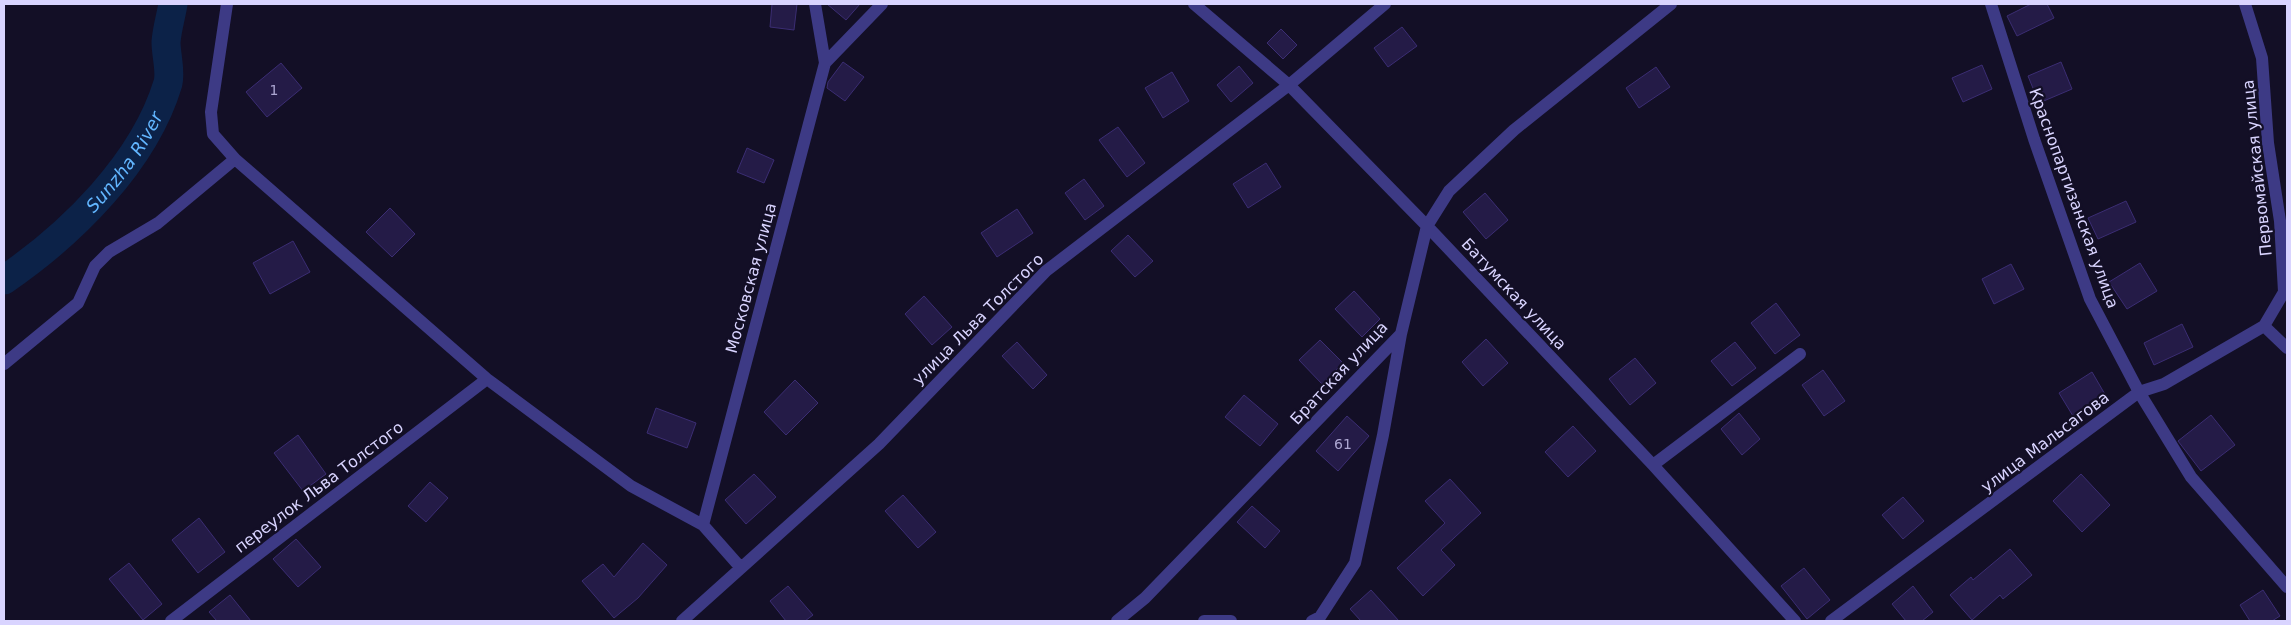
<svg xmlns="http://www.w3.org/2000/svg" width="2291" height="625" viewBox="0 0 2291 625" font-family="'DejaVu Sans',sans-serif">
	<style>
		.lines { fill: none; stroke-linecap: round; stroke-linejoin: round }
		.river { stroke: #0c2248; stroke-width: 29 }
		.building { fill: #241b47; stroke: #3b2d73 }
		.minor { stroke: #3d3a85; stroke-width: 12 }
		.labels { text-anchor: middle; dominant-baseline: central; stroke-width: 4.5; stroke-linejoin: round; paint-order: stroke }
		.number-label { font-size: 14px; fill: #aca6d1 }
		.street-label { font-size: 16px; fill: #d9d4ff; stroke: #130f26 }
		.water-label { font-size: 18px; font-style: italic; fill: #62b6ff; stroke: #130f26 }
	</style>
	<rect width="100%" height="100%" fill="#130f26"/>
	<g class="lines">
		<path class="river" id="s1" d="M4,280C71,234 144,163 168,83C171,71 166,55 166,42C167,29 171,16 173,4"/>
	</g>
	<path class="building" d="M772,4H797L794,30L770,27Z
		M827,4H860L846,20Z
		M2031,4H2047L2054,18L2017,36L2007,16Z
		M1402,27L1417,46L1388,67L1374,48Z
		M1281,29L1297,45L1283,59L1267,43Z
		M843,62L864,77L845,101L827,88L828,82Z
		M2061,62L2072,89L2039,103L2028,76Z
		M281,63L302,88L267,117L246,92Z
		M1982,65L1992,89L1963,102L1952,78Z
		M1239,66L1253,83L1231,102L1217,85Z
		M1656,67L1670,87L1639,108L1626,88Z
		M1172,72L1189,101L1163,118L1145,88Z
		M1118,127L1145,163L1127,177L1099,140Z
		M747,148L774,160L764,183L737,172Z
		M1266,163L1281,187L1248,208L1233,184Z
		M1084,179L1104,206L1085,220L1065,193Z
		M1485,193L1508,220L1486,239L1463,212Z
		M2126,201L2136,222L2098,239L2088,218Z
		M390,208L415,234L392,257L366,232Z
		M1017,209L1033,233L997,257L981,233Z
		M1128,235L1153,261L1135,277L1111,251Z
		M293,241L310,272L270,294L253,263Z
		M2140,263L2157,291L2127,309L2109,282Z
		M2011,264L2024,289L1994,304L1982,279Z
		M1354,291L1380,319L1362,337L1335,309Z
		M924,296L952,327L932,345L905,314Z
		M1776,303L1800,335L1775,354L1751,323Z
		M2182,324L2193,347L2154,365L2144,343Z
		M1486,339L1508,363L1483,386L1462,362Z
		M1320,340L1343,363L1322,384L1299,360Z
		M1017,342L1047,375L1033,389L1002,356Z
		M1735,342L1756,368L1732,386L1711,361Z
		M1635,358L1656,383L1630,405L1609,379Z
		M1823,370L1845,401L1824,416L1802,385Z
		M2092,372L2106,396L2073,416L2059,393Z
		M795,380L818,403L786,435L764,412Z
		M1244,395L1278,424L1260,446L1225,417Z
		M656,408L696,423L687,448L647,433Z
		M1739,413L1760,439L1742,455L1721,429Z
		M2211,415L2235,445L2201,471L2178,441Z
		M1347,416L1369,436L1338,471L1316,451Z
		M1573,426L1596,451L1568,477L1545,452Z
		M298,435L326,474L303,491L274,453Z
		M754,474L776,497L746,524L725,500Z
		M2081,474L2110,505L2082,532L2053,501Z
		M1450,479L1481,513L1441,550L1455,565L1423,596L1397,568L1445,523L1425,501Z
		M430,482L448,498L426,522L408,506Z
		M903,495L936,532L918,548L885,511Z
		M1903,497L1924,521L1903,539L1882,515Z
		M1252,506L1280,531L1265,548L1237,522Z
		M199,518L225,552L198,573L172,540Z
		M296,539L321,567L298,587L273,559Z
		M643,543L667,565L638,598L614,618L582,581L603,564L614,577Z
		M2010,549L2032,575L2003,599L2000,595L1972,620L1950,595L1971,577L1973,580Z
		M129,563L162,604L143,620L109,579Z
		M1804,568L1830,600L1807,619L1781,586Z
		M788,586L813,615L805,621H786L770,601Z
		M1913,586L1933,612L1922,621H1906L1892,604Z
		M1371,590L1399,621H1361L1350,609Z
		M2263,590L2280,616L2272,621H2250L2240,605Z
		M230,595L251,621H217L209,612Z"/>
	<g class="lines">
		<path class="minor" d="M227,4L211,112L213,134L235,159L487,379L631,486L703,525
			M815,4L825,63
			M1194,4L1289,85L1427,226L1653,465L1795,621
			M1991,4L2034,139L2090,299L2139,392L2191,477L2287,587
			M2245,4L2262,58L2268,143L2280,221L2284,292L2264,326
			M4,364L78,303L95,266L109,252L158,223L235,159
			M1653,465L1800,354
			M741,568L703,525L825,63L882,4
			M171,621L487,379
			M682,621L879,444L1046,271L1289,85L1385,4
			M1117,621L1145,598L1401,334L1427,226L1449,191L1514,130L1671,4
			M1204,621H1231
			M1312,621L1320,617L1355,563L1383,435L1401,334
			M1831,621L2139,392L2164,384L2264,326L2287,348"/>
	</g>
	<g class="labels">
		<g class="number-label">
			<text x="274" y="90">1</text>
			<text x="1343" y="444">61</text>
		</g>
		<g class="street-label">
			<text transform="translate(2257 168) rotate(-96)">Первомайская улица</text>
			<text transform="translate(2074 198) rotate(70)">Краснопартизанская улица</text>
			<text transform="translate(751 278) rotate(-75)">Московская улица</text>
			<text transform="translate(1514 294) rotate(47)">Батумская улица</text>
			<text transform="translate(978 319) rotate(-45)">улица Льва Толстого</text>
			<text transform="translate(1339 373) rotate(-47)">Братская улица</text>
			<text transform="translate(2045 442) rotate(-37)">улица Мальсагова</text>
			<text transform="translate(319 487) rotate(-37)">переулок Льва Толстого</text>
		</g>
		<g class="water-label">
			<text stroke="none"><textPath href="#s1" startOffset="170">Sunzha River</textPath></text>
		</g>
	</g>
	<rect width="2291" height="625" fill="none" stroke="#d9d4ff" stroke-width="10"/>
</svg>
